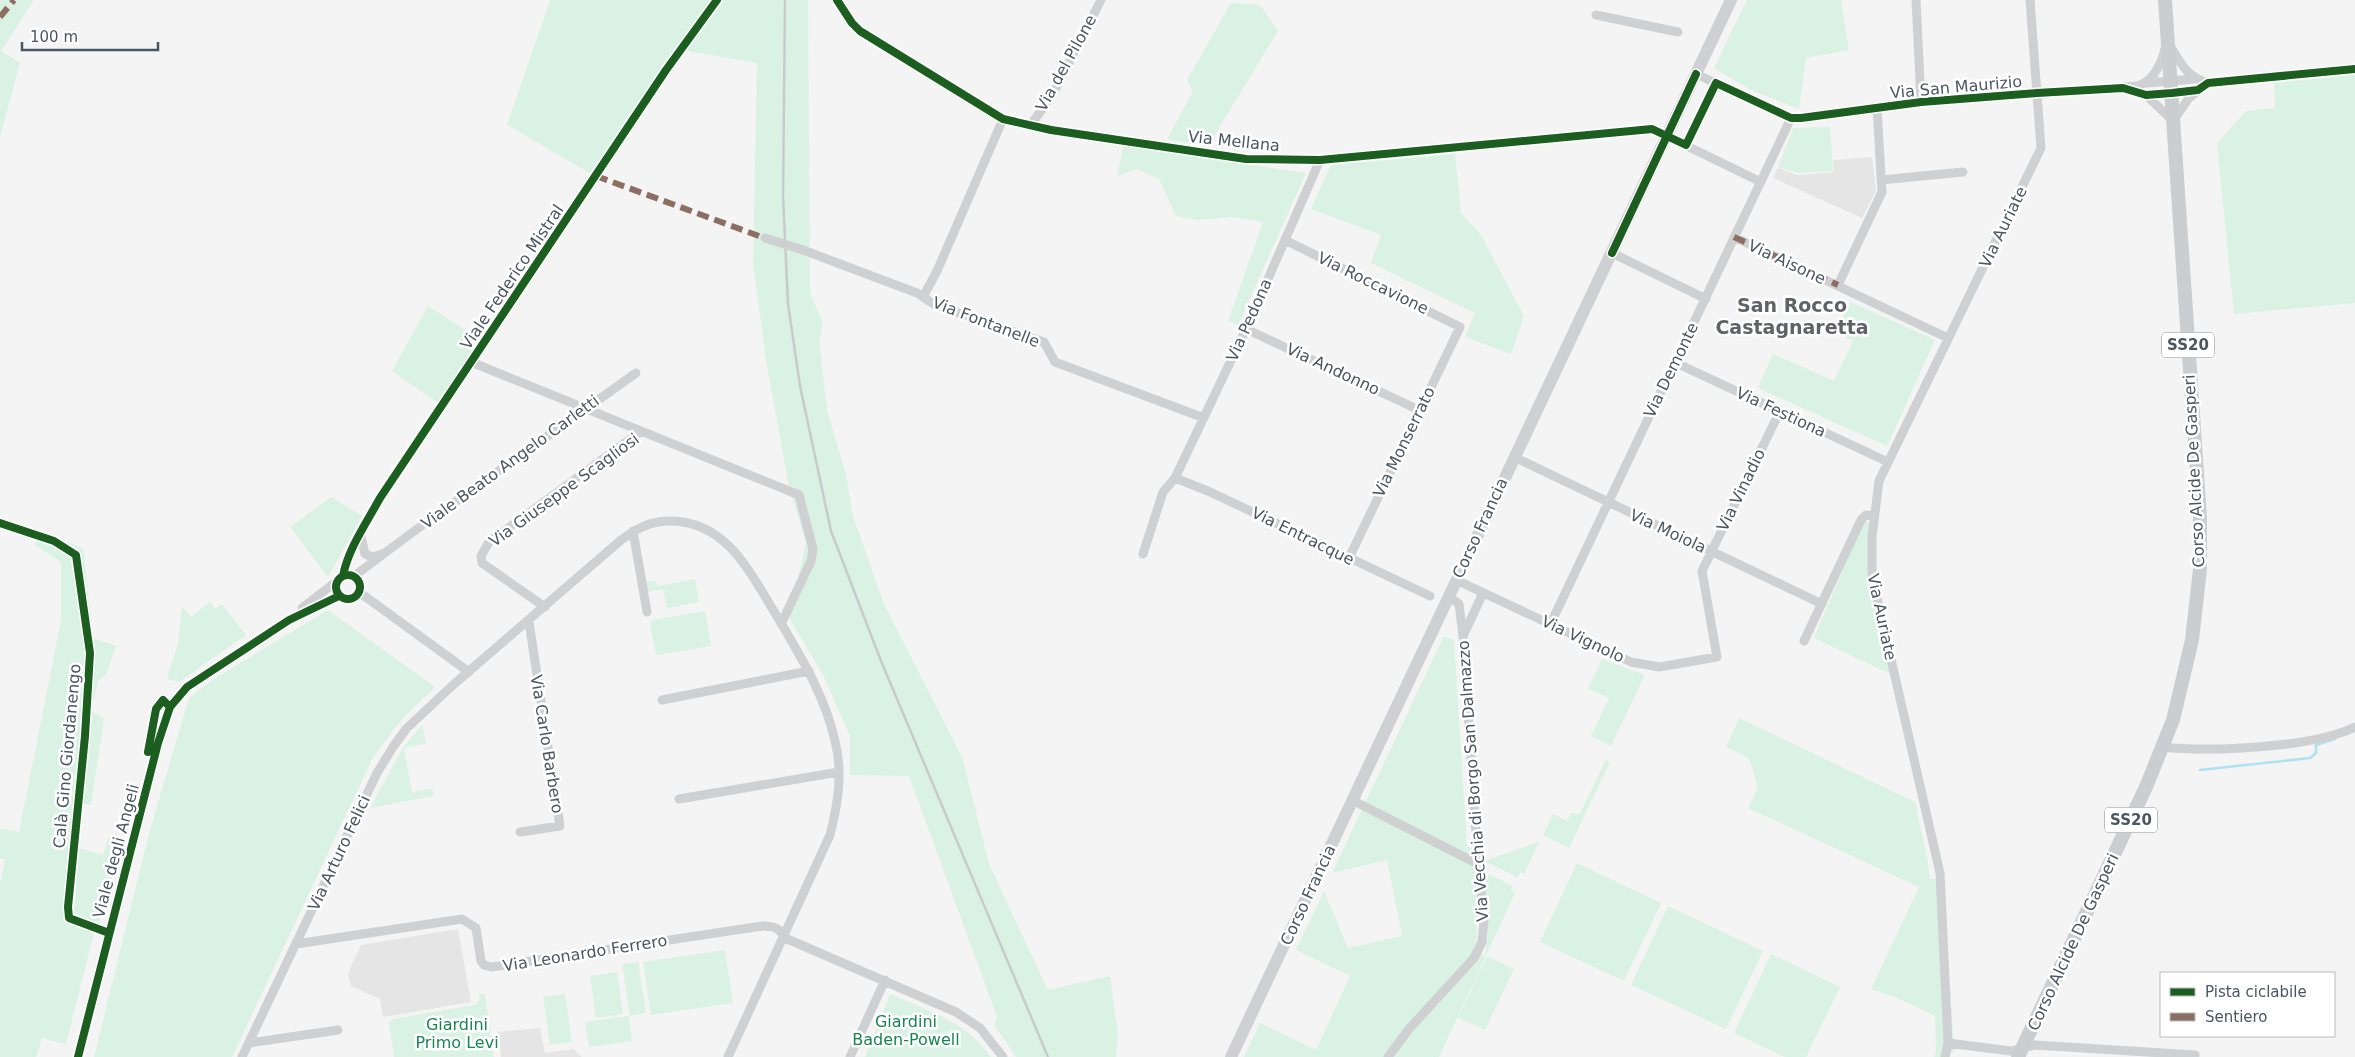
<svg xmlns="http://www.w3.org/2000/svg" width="2355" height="1057" viewBox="0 0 2355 1057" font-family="'DejaVu Sans',sans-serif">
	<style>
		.education { fill: #e6e5e6 }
		.green { fill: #d9f2e3 }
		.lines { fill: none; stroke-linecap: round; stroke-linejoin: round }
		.stream { stroke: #aee2f0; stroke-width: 2.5 }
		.street { stroke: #ced0d2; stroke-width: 9 }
		.secondary { stroke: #ced0d4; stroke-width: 12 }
		.primary { stroke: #caced1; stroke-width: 14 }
		.rail { stroke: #c9cacc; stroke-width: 2.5 }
		.street-bridge { stroke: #ced0d2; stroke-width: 9 }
		.quiet { stroke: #8d6e63; stroke-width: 6; stroke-dasharray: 12 6; stroke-linecap: butt }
		.cycleway-casing { stroke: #fff; stroke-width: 11 }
		.cycleway { stroke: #1b5e20; stroke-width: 8 }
		.labels { text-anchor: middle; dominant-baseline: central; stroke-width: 5; stroke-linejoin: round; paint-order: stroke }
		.shield { fill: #fff; stroke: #808990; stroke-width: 1 }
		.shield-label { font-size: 15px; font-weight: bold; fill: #4a5661 }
		.street-label { font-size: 16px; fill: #4a5661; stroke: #fff }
		.park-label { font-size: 16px; fill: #17864f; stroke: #fff }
		.quarter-label { font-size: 19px; font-weight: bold; fill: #5f6368; stroke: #fff }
	</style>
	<rect width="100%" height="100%" fill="#f4f4f4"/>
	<path class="education" d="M1872,157L1876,191L1862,218L1773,178L1778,168L1797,175L1834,172L1833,160Z
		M458,929L471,1002L383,1017L380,999L351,986L348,973L361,945Z
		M540,1028L545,1053L573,1049L582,1057H501L497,1032Z"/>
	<path class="green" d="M0,0H34L1,51L20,63L0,137Z
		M550,0H808L810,293L823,323L819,340L827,410L846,475L853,516L884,604L962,757L989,864L1048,990L1110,976L1118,1037L1116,1057H1016L995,1026L997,1017L909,776L850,775V736L823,675L789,618L806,543L789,487L767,366L753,265L757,63L677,49L593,175L507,125Z
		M1747,0H1841L1849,50L1806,58L1799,109L1751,90L1714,68Z
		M1231,3L1260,5L1278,31L1208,146L1167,139L1193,91L1187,80Z
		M2355,75V303L2234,314L2217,143L2246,111L2275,108L2274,83Z
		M1830,127L1833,171L1798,173L1778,167L1793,128Z
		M1123,146L1306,173L1238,325L1228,321L1263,222L1232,217L1197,220L1176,216L1159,179L1137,169L1117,176Z
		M1455,154L1461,213L1481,235L1524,316L1511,354L1465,337L1475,313L1371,263L1381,235L1311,209L1331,165Z
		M1850,302L1935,340L1887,446L1758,388L1773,354L1834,381L1853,341L1836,333Z
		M428,306L481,340L438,403L392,371Z
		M331,497L362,516L328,577L290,527Z
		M1867,521L1871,525L1867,577L1890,674L1814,638L1858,534L1864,523Z
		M39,531L83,548L93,638L116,646L106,675L98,680L91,711L104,719L91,805L76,803L64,904L67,923L94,933L66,1044L42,1038L36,1057H0V884L5,860L0,858V829L19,832L61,621V562L35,545Z
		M695,579L699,602L667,608L663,589L648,592L646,582L656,581L658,586Z
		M210,602L215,609L222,604L246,635L179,682L167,679L178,643L182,606L191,617Z
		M328,610L435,687L402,719L373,757L232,1057H94L150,830L189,698L214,679Z
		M705,611L711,646L656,655L650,624L653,620Z
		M1444,636L1454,640L1467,846L1472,849L1478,904L1476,946L1485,956L1488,934L1484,872L1513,886L1511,891L1515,893L1439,1057H1244L1260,1023L1316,1050L1350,976L1296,950L1324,891L1348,948L1402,936L1387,860L1332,873Z
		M1602,659L1645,675L1611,746L1591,736L1609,698L1588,689Z
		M1739,718L1915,802L1928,862L1930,879H1943L1954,1050L1949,1057H1934L1936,1052L1935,1016L1897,998L1871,989L1919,887L1748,808L1758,787L1749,758L1726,747Z
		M422,725L426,743L404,748L412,792L432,789L434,796L370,808L404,746Z
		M1606,760L1610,762L1569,848L1543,835L1553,814L1567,821L1572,812L1579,815Z
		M108,838L121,842L98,926L74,917L79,848L103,855Z
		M1539,842L1524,874L1520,872L1517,877L1484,861Z
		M1577,863L1661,903L1624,981L1540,942Z
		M1668,906L1763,951L1726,1029L1631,985Z
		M725,950L733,1003L651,1015L643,962Z
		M1771,954L1840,987L1806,1057H1785L1734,1033Z
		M1487,956L1514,969L1485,1030L1458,1018Z
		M638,962L646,1013L630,1016L622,964Z
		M617,972L623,1014L596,1018L590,976Z
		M479,994H485L494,1057H394L389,1023L392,1019L475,1005L479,1000Z
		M565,994L572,1042L550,1045L543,997Z
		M890,994C930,1011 965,1021 991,1057H865Z
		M629,1016L632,1041L589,1047L585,1022Z"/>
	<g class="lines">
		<path class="stream" d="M2200,770L2310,758L2316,753V745L2335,739"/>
		<path class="street" d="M837,0L852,23L860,31L989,112L1003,119L1051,130L1246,159L1320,160L1652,129L1761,182
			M1916,0L1921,102
			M1596,15L1678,32
			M2171,47C2181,64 2188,78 2208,83L2355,69
			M1696,74L1791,118H1801L1921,102L2138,86C2154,80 2161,65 2165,49
			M2146,83L2194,79
			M2127,89L2146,95L2173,121L2189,98L2208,83
			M2146,95L2198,90
			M1030,126L1053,94L1101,0
			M1686,145L1716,83
			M1881,180L1963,172
			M1734,237L1948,338
			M1285,240L1460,327L1349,558
			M803,250L917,293L935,305L1044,342L1055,362L1204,418
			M1612,253L1706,299
			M1838,285L1882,192L1877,108
			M923,297L937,271L1003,119
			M1246,329L1419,410
			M471,362L799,495L813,549L811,561L781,624
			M1674,362L1888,462
			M1514,457L1822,604
			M1175,478L1208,491L1430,596
			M633,531L647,612
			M361,536L365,554L373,557L382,554
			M1143,554L1163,492L1175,478L1246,329L1320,160
			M76,555L90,653L85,736L68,907L69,918L109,933
			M336 587a12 12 0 1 1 24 0a12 12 0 1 1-24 0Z
			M343,576C348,549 367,522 380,498L666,70L717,0
			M354,576L417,529L636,373
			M1456,580L1631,662L1659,667L1717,657L1702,571L1780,411
			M359,592L469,672
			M545,607L482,563L481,556L489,542L640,432
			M302,608L337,581
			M1551,623L1791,118
			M1463,636L1483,593
			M1804,641L1861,520L1866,515L1874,516
			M662,700L809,671
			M2162,747C2211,752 2311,748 2355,727
			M679,799L839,772
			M1352,800L1478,864
			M520,832L560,826L529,622
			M785,938L956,1012L980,1028L1003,1057
			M296,944L462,919L476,928L481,961L484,965L492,967L762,926C774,927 779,927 785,938
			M249,1043L338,1030
			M1948,1043L2011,1051L2035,1045L2195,1055V1057
			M78,1057L158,743L170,707L187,687L289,620L339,596
			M242,1057L377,773L393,747L406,729L453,685L621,540C641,525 658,518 683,522C733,530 754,580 778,618C801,657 825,696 835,741C843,772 838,804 830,835L728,1057
			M850,1057L885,980
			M1388,1057L1409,1029L1474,958L1482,942L1484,920L1478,864L1463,636L1459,604L1448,596
			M1945,1057L1948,1043L1940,873L1872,576V537L1879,481L2041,148L2030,0"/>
		<path class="secondary" d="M1231,1057L1731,0"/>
		<path class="primary" d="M2018,1057L2146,787L2173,720L2192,640L2200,569V518L2165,0"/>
		<path class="rail" d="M785,0L783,196L788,304L800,386L831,531L881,661L1048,1057"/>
		<path class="street-bridge" d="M765,238L803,250"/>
		<path class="quiet" d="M0,17L14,0
			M596,176L759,236
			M1734,237L1838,285"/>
		<g class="cycleway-casing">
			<path id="cycleway" d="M837,0L852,23L860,31L1003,119L1051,130L1246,159L1320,160L1652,129L1686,145L1716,83L1791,118H1801L1921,102L2037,93L2123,88L2146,95L2172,93L2198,90L2208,83L2355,69
				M1612,253L1696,74
				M0,523L54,541L76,555L90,653L85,736L68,907L69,918L109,933
				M336 587a12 12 0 1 1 24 0a12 12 0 1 1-24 0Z
				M343,576C348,549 367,522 380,498L666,70L717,0
				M148,752L156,709L163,700L170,707
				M78,1057L158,743L170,707L187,687L289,620L339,596"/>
		</g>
		<use href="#cycleway" class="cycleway"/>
	</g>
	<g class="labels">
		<g class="shield">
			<rect x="2162" y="332.5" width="52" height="25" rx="4"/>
			<rect x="2105" y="807.5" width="52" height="25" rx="4"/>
		</g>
		<g class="shield-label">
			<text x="2188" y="345">SS20</text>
			<text x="2131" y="820">SS20</text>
		</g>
		<g class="street-label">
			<text transform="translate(1066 63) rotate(-61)">Via del Pilone</text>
			<text transform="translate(1956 87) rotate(-5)">Via San Maurizio</text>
			<text transform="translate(1234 141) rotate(6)">Via Mellana</text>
			<text transform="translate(2003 227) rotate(-64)">Via Auriate</text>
			<text transform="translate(1787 262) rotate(25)">Via Aisone</text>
			<text transform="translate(512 277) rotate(-56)">Viale Federico Mistral</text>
			<text transform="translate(1373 283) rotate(26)">Via Roccavione</text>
			<text transform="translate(1249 320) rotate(-66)">Via Pedona</text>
			<text transform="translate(986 322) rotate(21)">Via Fontanelle</text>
			<text transform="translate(1333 369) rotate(25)">Via Andonno</text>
			<text transform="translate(1671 370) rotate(-64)">Via Demonte</text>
			<text transform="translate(1781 412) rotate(25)">Via Festiona</text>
			<text transform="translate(1404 442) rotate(-64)">Via Monserrato</text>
			<text transform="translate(510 462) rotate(-36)">Viale Beato Angelo Carletti</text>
			<text transform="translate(2194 471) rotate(-93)">Corso Alcide De Gasperi</text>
			<text transform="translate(564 490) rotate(-36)">Via Giuseppe Scagliosi</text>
			<text transform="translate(1741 490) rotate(-64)">Via Vinadio</text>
			<text transform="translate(1480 528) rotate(-65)">Corso Francia</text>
			<text transform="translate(1668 531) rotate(25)">Via Moiola</text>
			<text transform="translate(1303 536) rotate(26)">Via Entracque</text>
			<text transform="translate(1882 617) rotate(78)">Via Auriate</text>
			<text transform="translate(1583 639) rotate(25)">Via Vignolo</text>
			<text transform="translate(547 744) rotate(81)">Via Carlo Barbero</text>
			<text transform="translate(67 756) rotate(-85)">Calà Gino Giordanengo</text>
			<text transform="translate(1473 781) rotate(-94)">Via Vecchia di Borgo San Dalmazzo</text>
			<text transform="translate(116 851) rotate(-75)">Viale degli Angeli</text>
			<text transform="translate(339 853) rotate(-65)">Via Arturo Felici</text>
			<text transform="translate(1308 895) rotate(-65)">Corso Francia</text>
			<text transform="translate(2073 942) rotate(-65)">Corso Alcide De Gasperi</text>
			<text transform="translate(585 953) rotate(-9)">Via Leonardo Ferrero</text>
		</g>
		<g class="park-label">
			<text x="906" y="1021">Giardini<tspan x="906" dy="18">Baden-Powell</tspan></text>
			<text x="457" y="1024">Giardini<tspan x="457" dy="18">Primo Levi</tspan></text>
		</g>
		<g class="quarter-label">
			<text x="1792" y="305">San Rocco<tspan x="1792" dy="22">Castagnaretta</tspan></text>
		</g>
	</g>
	<rect x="2160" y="972" width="175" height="65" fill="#ffffff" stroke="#b7bbc0"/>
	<rect x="2170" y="988" width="25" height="8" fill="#1b5e20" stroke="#b7bbc0"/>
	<text x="2205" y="997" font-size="15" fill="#4a5661">Pista ciclabile</text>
	<rect x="2170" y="1013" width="25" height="8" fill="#8d6e63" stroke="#b7bbc0"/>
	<text x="2205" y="1022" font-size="15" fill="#4a5661">Sentiero</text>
	<path d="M22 42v8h136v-8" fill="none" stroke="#4a5661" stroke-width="2.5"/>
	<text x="30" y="42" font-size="15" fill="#4a5661" stroke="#ffffff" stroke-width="4" paint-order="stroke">100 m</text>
</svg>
